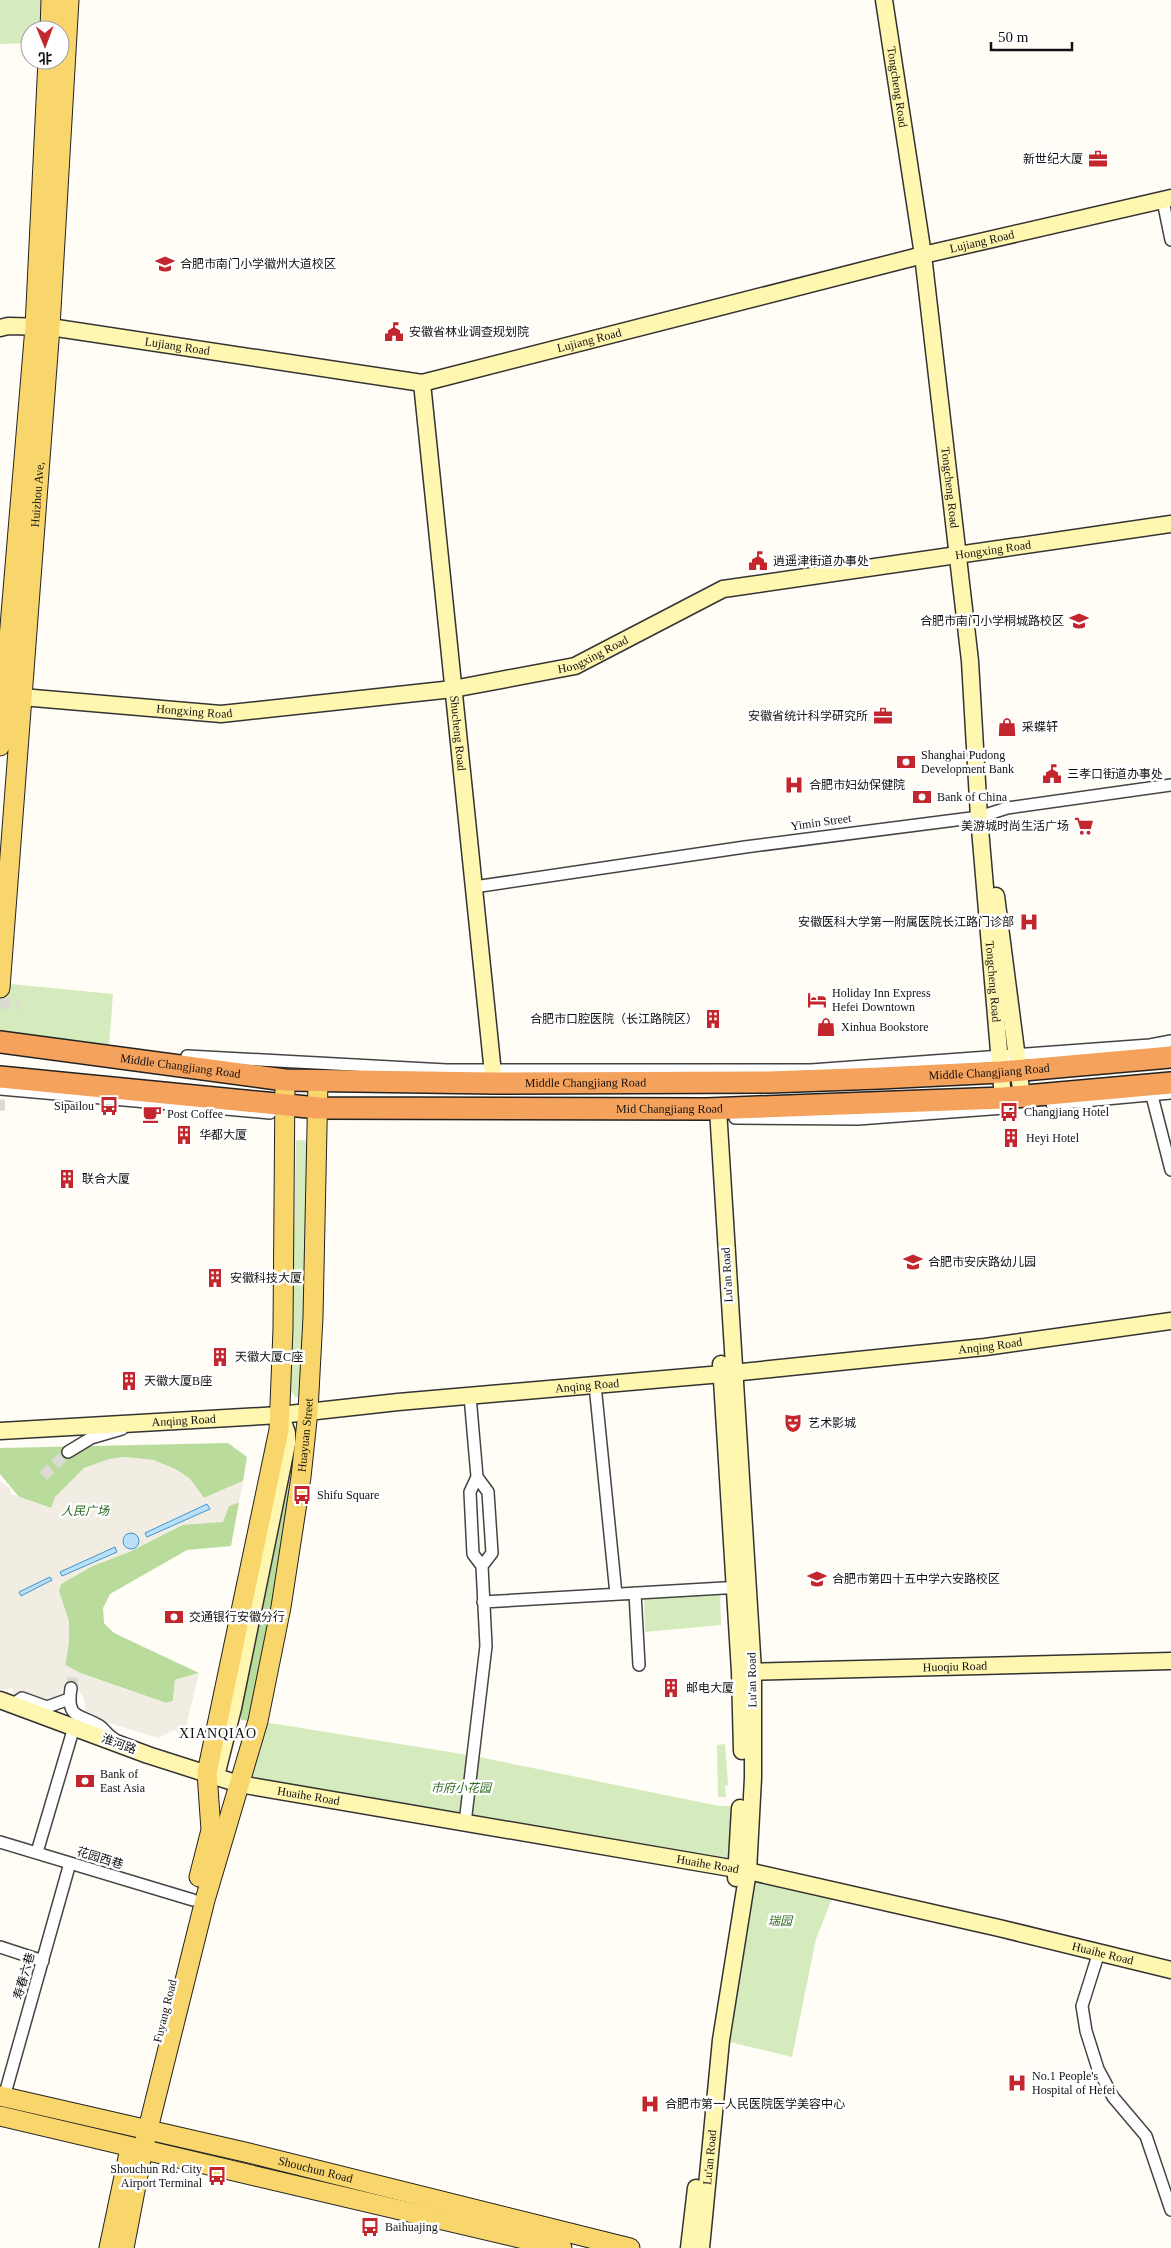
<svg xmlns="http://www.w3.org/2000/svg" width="1171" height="2248" viewBox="0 0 1171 2248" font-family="'Times New Roman','Noto Sans SC',serif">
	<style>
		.green { fill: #d5ebbd }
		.forest { fill: #b9dc9c }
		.plaza { fill: #f1ede2 }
		.water { fill: #b9e0f7; stroke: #3f96cf }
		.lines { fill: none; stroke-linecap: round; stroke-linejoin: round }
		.street-tunnel { stroke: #dbdad3; stroke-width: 11; stroke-dasharray: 11 5.5; stroke-linecap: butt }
		.street-casing { stroke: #444; stroke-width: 14 }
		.secondary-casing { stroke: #333; stroke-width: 19 }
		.primary-casing { stroke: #222; stroke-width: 21 }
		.highway-casing { stroke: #222; stroke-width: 24 }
		.street { stroke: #fff; stroke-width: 11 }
		.secondary { stroke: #fff6b0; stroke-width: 16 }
		.primary { stroke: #f9d66b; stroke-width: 19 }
		.highway { stroke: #f5a25d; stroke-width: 21 }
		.labels { text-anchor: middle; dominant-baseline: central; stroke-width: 5; stroke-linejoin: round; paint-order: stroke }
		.street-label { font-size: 12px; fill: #111; stroke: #fff }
		.poi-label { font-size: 12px; fill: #111; stroke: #fff; text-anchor: start }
		.park-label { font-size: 12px; font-style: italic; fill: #2f6b1f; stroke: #fff }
		.neighbourhood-label { font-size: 14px; letter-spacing: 1px; fill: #111; stroke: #fff }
	</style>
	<rect width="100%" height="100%" fill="#fffdf5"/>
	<path class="green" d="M0,0H51L50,30H30V43L0,44Z
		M0,983L113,994L109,1046L0,1031Z
		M296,1140L313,1141L301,1397H295L291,1391Z
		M720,1593L721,1625L645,1632L644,1596Z
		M258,1721L474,1756L719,1806H740L736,1869L239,1784Z
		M725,1744L728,1785L725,1786L726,1797H718L717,1745Z
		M748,1871L835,1891L816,1939L792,2057L721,2040Z"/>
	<path class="forest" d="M228,1443L247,1457L243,1481L204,1498L189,1478L175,1469L153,1460L123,1457L51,1508L19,1497L0,1474V1448Z
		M305,1446L250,1721L241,1720L240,1714L296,1450Z
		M239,1502L231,1546L187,1550L110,1594L103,1608L104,1623L114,1633L199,1673L175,1680L173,1701L166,1703L80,1673L65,1665L69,1641L59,1591L61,1584L92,1566L129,1552L182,1525Z"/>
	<path class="plaza" d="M123,1457L153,1460L175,1469L189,1478L204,1498L243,1481L239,1502L229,1506L223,1522L182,1525L129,1552L92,1566L61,1584L59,1591L69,1621V1641L65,1665L80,1673L166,1703L173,1701L175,1680L199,1673L184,1735L174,1730L158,1738L86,1716L84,1698L77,1688L65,1683L59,1699L46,1702L20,1693L14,1695L12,1688L0,1690V1481L10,1488L11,1494L51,1508L55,1497L84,1468L109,1459Z"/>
	<path class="water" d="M207,1504L210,1509L147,1537L145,1533Z
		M123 1541a8 8 0 1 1 16 0a8 8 0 1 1-16 0Z
		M115,1547L117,1552L62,1576L60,1572Z
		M50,1577L52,1580L21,1596L19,1592Z"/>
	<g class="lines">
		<path class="street-tunnel" d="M0,1003L19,1005
			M0,1105H5
			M43,1476L68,1452
			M71,1688L74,1673"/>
		<g class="street-casing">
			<path id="street" d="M1163,201L1171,240
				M474,887L745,847L979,817L1007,808L1171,785
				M187,1056L446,1070H811L1150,1045L1171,1041
				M0,1089L270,1113
				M1152,1096L1171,1170
				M1052,1104L1171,1093
				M735,1118L858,1119L1004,1108
				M595,1385L616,1594
				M68,1452L91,1438L122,1429
				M477,1477L470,1492L473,1554L482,1566
				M635,1593L639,1665
				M483,1602L741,1587
				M71,1688C66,1719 79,1714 98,1725C104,1728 107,1735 113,1738
				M12,1705L22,1698L47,1707L69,1699
				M465,1823L486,1646L482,1566L492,1553L488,1492L477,1477L470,1396
				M0,1842L193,1900
				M37,1852L74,1727
				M0,1947L43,1961
				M1099,1952L1082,2006L1086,2031L1098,2069L1113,2097L1146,2136L1171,2210
				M4,2097L70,1863"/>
		</g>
		<g class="secondary-casing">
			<g id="secondary">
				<path id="s1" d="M884,0L923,255L970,661L979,817L1003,1098"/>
				<path id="s2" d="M0,328L8,326L50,327L422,383L923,255L1171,198"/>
				<path id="s3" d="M422,383L494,1083"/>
				<path id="s4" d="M10,696L221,714L453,689L575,666L723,589L1171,524"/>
				<path d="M996,896L1022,1097"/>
				<path d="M721,1364L740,1672L742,1751"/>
				<path id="s5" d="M0,1431L280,1415L398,1402L722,1374L985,1347L1171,1321"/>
				<path id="s6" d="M743,1672L1171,1661"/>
				<path id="s7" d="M0,1700L148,1755L239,1784L748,1871L999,1928L1171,1970"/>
				<path d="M216,1776L233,1708L287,1444V1433L282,1419"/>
				<path d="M736,1878L740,1808"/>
				<path d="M689,2248L696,2188"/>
				<path id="s8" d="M701,2248L721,2040L748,1871L753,1778V1671L718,1109"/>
			</g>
		</g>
		<g class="primary-casing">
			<g id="primary">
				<path d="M50,30L51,0"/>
				<path d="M0,746L35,327L48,60"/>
				<path id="s9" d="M0,988L50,327L69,0"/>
				<path d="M199,1877L211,1830L207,1773L279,1430L283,1329L285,1080"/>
				<path id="s10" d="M0,2096L249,2153L630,2248"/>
				<path d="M0,2116L562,2248"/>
				<path d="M109,2248L129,2153"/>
				<path id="s11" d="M124,2248L143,2149L205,1900L258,1721L281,1607L301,1477L308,1411L313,1317L318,1081"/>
			</g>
		</g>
		<g class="highway-casing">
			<g id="highway">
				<path id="s12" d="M0,1042L285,1080L494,1083L769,1082L880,1078L1001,1072L1171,1057"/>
				<path id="s13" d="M0,1077L318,1108L707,1109L1003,1098L1171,1083"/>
			</g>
		</g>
		<use href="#street" class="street"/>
		<use href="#secondary" class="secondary"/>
		<use href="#primary" class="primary"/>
		<use href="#highway" class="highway"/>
	</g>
	<defs>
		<g id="office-bare" transform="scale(1.5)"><path d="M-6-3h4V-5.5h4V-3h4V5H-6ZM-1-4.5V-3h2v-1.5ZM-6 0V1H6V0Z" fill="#c4262e" stroke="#fff" stroke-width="2.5" paint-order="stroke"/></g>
		<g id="school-bare" transform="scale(1.5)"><path d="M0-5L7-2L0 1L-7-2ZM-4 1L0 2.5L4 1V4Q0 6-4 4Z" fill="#c4262e" stroke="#fff" stroke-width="2.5" paint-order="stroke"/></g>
		<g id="civic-bare" transform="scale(1.5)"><path d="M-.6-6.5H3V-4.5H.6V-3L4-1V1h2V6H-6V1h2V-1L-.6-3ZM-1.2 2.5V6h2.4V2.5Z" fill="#c4262e" stroke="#fff" stroke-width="2.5" paint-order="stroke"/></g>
		<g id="shop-bare" transform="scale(1.5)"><path d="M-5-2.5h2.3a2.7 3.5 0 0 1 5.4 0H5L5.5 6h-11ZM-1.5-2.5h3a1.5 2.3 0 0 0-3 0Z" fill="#c4262e" stroke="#fff" stroke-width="2.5" paint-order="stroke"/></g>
		<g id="bank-bare" transform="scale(1.5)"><path d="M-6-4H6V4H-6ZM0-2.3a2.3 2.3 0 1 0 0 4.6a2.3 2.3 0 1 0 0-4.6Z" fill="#c4262e" stroke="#fff" stroke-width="2.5" paint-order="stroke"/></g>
		<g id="hospital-bare" transform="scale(1.5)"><path d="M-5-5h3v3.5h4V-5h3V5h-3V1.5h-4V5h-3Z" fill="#c4262e" stroke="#fff" stroke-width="2.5" paint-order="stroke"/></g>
		<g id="supermarket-bare" transform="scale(1.5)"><path d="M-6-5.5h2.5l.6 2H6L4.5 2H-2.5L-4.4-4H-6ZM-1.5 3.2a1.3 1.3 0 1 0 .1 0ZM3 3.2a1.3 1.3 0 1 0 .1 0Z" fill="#c4262e" stroke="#fff" stroke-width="2.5" paint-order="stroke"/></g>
		<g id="hotel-bare" transform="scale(1.5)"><path d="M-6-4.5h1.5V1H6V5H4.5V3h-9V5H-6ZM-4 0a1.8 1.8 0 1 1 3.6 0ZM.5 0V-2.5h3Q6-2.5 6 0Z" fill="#c4262e" stroke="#fff" stroke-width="2.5" paint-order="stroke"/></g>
		<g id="building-bare" transform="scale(1.5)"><path d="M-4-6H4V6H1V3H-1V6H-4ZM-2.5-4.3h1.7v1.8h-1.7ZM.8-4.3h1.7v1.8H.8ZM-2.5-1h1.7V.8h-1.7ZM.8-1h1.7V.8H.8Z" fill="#c4262e" stroke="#fff" stroke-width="2.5" paint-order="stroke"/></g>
		<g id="bus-bare" transform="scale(1.5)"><path d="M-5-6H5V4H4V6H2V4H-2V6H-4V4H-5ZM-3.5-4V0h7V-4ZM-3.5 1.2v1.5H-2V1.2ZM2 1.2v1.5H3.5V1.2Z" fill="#c4262e" stroke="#fff" stroke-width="2.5" paint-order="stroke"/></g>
		<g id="cafe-bare" transform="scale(1.5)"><path d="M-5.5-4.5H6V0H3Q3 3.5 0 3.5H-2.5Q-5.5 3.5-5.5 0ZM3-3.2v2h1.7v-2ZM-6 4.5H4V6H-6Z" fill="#c4262e" stroke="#fff" stroke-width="2.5" paint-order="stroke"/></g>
		<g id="theatre-bare" transform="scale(1.5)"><path d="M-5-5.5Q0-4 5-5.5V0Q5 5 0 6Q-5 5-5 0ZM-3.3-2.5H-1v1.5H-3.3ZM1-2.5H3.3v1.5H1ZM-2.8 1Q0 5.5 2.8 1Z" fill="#c4262e" stroke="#fff" stroke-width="2.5" paint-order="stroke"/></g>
	</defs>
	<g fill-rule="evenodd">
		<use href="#office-bare" x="1098" y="159"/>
		<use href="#school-bare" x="165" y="264"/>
		<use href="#civic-bare" x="394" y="332"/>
		<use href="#civic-bare" x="758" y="561"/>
		<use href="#school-bare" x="1079" y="621"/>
		<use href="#office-bare" x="883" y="716"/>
		<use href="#shop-bare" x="1007" y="727"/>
		<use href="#bank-bare" x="906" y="762"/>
		<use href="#civic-bare" x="1052" y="774"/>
		<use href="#hospital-bare" x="794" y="785"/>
		<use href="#bank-bare" x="922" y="797"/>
		<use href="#supermarket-bare" x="1084" y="826"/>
		<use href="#hospital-bare" x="1029" y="922"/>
		<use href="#hotel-bare" x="817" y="1000"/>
		<use href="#building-bare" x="713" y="1019"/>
		<use href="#shop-bare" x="826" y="1027"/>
		<use href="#bus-bare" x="109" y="1106"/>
		<use href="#bus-bare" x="1009" y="1112"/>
		<use href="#cafe-bare" x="152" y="1114"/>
		<use href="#building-bare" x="184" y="1135"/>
		<use href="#building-bare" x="1011" y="1138"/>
		<use href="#building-bare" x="67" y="1179"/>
		<use href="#school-bare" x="913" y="1262"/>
		<use href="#building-bare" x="215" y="1278"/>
		<use href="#building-bare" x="220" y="1357"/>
		<use href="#building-bare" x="129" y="1381"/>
		<use href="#theatre-bare" x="793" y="1423"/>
		<use href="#bus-bare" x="302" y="1495"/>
		<use href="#school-bare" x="817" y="1579"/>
		<use href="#bank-bare" x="174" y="1617"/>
		<use href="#building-bare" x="671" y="1688"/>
		<use href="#bank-bare" x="85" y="1781"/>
		<use href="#hospital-bare" x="1017" y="2083"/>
		<use href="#hospital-bare" x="650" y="2104"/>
		<use href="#bus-bare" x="217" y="2176"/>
		<use href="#bus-bare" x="370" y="2227"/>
	</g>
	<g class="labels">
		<g class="street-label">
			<text stroke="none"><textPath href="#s1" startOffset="88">Tongcheng Road</textPath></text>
			<text stroke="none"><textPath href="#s2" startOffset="1004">Lujiang Road</textPath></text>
			<text stroke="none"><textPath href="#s2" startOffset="599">Lujiang Road</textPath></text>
			<text stroke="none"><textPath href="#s2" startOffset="179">Lujiang Road</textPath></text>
			<text stroke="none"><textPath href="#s1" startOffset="492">Tongcheng Road</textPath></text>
			<text stroke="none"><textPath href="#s9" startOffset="495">Huizhou Ave,</textPath></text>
			<text stroke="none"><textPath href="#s4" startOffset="1009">Hongxing Road</textPath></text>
			<text stroke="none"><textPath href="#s4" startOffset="590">Hongxing Road</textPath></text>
			<text stroke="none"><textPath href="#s4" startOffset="185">Hongxing Road</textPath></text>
			<text stroke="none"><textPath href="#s3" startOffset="352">Shucheng Road</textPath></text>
			<text transform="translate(821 822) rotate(-8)">Yimin Street</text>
			<text stroke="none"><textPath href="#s1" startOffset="988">Tongcheng Road</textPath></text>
			<text stroke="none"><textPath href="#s12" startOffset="182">Middle Changjiang Road</textPath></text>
			<text stroke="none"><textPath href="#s12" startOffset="992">Middle Changjiang Road</textPath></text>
			<text stroke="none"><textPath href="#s12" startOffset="588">Middle Changjiang Road</textPath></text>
			<text stroke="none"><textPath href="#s13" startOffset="671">Mid Changjiang Road</textPath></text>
			<text transform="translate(727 1275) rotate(-93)">Lu'an Road</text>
			<text stroke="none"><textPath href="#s5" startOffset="994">Anqing Road</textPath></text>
			<text stroke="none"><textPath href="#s5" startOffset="589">Anqing Road</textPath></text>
			<text stroke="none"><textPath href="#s5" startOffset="184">Anqing Road</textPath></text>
			<text stroke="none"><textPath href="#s11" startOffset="834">Huayuan Street</textPath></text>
			<text stroke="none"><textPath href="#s6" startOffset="212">Huoqiu Road</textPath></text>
			<text transform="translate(752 1680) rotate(-91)">Lu'an Road</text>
			<text transform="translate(119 1744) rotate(20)">淮河路</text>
			<text stroke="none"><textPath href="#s7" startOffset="324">Huaihe Road</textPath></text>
			<text transform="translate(100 1858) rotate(17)">花园西巷</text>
			<text stroke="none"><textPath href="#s7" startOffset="729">Huaihe Road</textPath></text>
			<text stroke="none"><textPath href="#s7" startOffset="1134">Huaihe Road</textPath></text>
			<text transform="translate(24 1976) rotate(-74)">寿春六巷</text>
			<text transform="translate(165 2011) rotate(-76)">Fuyang Road</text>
			<text stroke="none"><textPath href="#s8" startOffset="91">Lu'an Road</textPath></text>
			<text stroke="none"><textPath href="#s10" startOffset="324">Shouchun Road</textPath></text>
		</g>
		<g class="poi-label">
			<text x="1083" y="159" text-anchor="end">新世纪大厦</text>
			<text x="180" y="264">合肥市南门小学徽州大道校区</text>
			<text x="409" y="332">安徽省林业调查规划院</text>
			<text x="773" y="561">逍遥津街道办事处</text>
			<text x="1064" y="621" text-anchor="end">合肥市南门小学桐城路校区</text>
			<text x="868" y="716" text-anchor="end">安徽省统计科学研究所</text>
			<text x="1022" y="727">采蝶轩</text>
			<text x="921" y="755">Shanghai Pudong<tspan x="921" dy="14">Development Bank</tspan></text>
			<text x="1067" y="774">三孝口街道办事处</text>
			<text x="809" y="785">合肥市妇幼保健院</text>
			<text x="937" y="797">Bank of China</text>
			<text x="1069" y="826" text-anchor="end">美游城时尚生活广场</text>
			<text x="1014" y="922" text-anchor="end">安徽医科大学第一附属医院长江路门诊部</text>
			<text x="832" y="993">Holiday Inn Express<tspan x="832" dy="14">Hefei Downtown</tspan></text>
			<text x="698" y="1019" text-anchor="end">合肥市口腔医院（长江路院区）</text>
			<text x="841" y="1027">Xinhua Bookstore</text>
			<text x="94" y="1106" text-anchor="end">Sipailou</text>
			<text x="1024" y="1112">Changjiang Hotel</text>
			<text x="167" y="1114">Post Coffee</text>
			<text x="199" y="1135">华都大厦</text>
			<text x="1026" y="1138">Heyi Hotel</text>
			<text x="82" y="1179">联合大厦</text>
			<text x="928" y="1262">合肥市安庆路幼儿园</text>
			<text x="230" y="1278">安徽科技大厦</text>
			<text x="235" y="1357">天徽大厦C座</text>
			<text x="144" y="1381">天徽大厦B座</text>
			<text x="808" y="1423">艺术影城</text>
			<text x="317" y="1495">Shifu Square</text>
			<text x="832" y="1579">合肥市第四十五中学六安路校区</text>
			<text x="189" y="1617">交通银行安徽分行</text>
			<text x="686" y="1688">邮电大厦</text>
			<text x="100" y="1774">Bank of<tspan x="100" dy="14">East Asia</tspan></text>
			<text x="1032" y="2076">No.1 People's<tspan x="1032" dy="14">Hospital of Hefei</tspan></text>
			<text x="665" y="2104">合肥市第一人民医院医学美容中心</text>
			<text x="202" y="2169" text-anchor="end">Shouchun Rd. City<tspan x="202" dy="14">Airport Terminal</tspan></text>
			<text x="385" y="2227">Baihuajing</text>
		</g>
		<g class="park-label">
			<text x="85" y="1511">人民广场</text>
			<text x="461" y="1788">市府小花园</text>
			<text x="780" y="1921">瑞园</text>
		</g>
		<g class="neighbourhood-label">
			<text x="218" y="1733">XIANQIAO</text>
		</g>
	</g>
	<g transform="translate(45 45) rotate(179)"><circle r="24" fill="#ffffff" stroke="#a0a0a0"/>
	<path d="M0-4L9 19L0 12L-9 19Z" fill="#c4262e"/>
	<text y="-8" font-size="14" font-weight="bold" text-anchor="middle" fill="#111111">北</text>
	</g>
	<path d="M991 42v8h81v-8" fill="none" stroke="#111111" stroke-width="2.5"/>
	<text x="998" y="42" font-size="15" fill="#111111" stroke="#ffffff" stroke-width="4" paint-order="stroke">50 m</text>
</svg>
